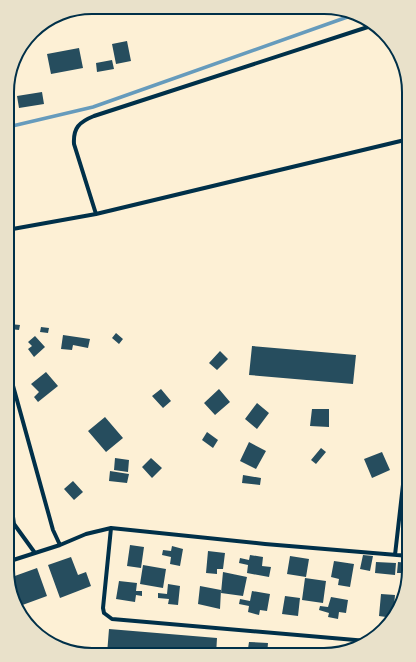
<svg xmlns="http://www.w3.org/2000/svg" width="416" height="662" viewBox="0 0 416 662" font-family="'Sofia Sans Condensed',sans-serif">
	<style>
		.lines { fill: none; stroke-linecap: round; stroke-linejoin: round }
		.stream { stroke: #669bbc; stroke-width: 3.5 }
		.building { fill: #264d5e }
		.minor { stroke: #003049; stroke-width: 4 }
		.rim { fill: none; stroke: #003049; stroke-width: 2 }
	</style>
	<rect width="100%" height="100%" fill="#fdf0d5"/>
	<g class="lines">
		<path class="stream" d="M8,127L93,107L353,15"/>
	</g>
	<path class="building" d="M127,41L131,61L116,64L112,44Z
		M79,48L83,68L51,74L47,54Z
		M112,60L114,69L97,72L96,63Z
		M42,92L44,104L19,108L17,96Z
		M10,324L20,325L19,330L10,329Z
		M41,327L49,328L48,333L40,332Z
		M116,333L123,339L119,344L112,338Z
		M63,335L90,339L88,348L73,345L72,350L61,349Z
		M35,336L45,347L34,357L28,349L32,346L28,342Z
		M252,346L356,355L353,384L249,375Z
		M220,351L228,359L217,370L209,363Z
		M46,372L58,386L38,402L34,397L39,392L31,384Z
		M161,389L171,401L163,408L152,396Z
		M219,389L230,402L215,415L204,403Z
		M257,403L269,413L257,429L245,419Z
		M312,409H329V427L310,426Z
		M105,417L123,438L106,452L88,431Z
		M207,432L218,440L213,448L202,440Z
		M249,442L266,451L256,469L240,461Z
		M321,448L326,452L316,464L311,460Z
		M382,452L390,470L372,478L364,459Z
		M115,458L129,460L128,472L114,470Z
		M151,458L162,468L152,478L142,467Z
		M110,471L129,474L127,483L109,481Z
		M243,475L261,478L260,485L242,483Z
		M73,481L83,492L74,500L64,489Z
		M130,545L144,547L141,568L127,566Z
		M172,546L183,549L180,566L170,564L171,557L162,555L163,550L171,551Z
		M208,551L225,553L223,569H217V574L206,573Z
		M250,555L263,557L262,566L271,567L269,577L247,573L248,565L239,563L240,558L249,560Z
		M363,555L373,556L370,571L360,569Z
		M290,556L309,559L306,577L287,574Z
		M71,557L78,575L86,572L91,586L60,598L48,565Z
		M334,561L354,564L350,587L338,585L339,579L331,577Z
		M376,562L396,563L395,575L375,573Z
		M398,562L409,563V573H397Z
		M143,565L166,569L163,588L140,584Z
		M37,568L47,596L17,607L13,603L11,590L16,588L12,577Z
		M223,572L247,577L243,596L221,593Z
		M305,578L326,581L323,603L302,600Z
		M119,581L137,583L136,591H142V596L136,595L135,602L116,599Z
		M168,584L180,586L178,605L168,604L169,599L158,598V593L167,594Z
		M200,586L221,590L220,609L198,604Z
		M252,591L270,594L267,611L260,610L259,615L248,612L249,606L239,604L240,599L250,601Z
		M381,594L395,595L393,618L379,616Z
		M285,596L300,598L298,616L282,614Z
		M331,597L348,600L346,613L339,612L338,619L328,617L329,613L319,610L320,606L328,607Z
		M109,629L217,638L216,655L107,654Z
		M249,642L268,643L267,655H247Z
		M63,646L94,650L93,654H80Z"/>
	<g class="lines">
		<path class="minor" d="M96,214L74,144C73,128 79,122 94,116L374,25
			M7,230L96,214L409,139
			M7,364L53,530L60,545
			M7,474L14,524
			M7,526L14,524L35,553
			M111,528L103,608L104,613L112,619L367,641
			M395,555L409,432
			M7,562L60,545L86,534L111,528L265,544L409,556"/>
	</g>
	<path d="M0 0H416V662H0ZM92 14H324A78 78 0 0 1 402 92V570A78 78 0 0 1 324 648H92A78 78 0 0 1 14 570V92A78 78 0 0 1 92 14Z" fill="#e9e1ca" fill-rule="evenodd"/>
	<path class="rim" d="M92 14H324A78 78 0 0 1 402 92V570A78 78 0 0 1 324 648H92A78 78 0 0 1 14 570V92A78 78 0 0 1 92 14Z"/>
</svg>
